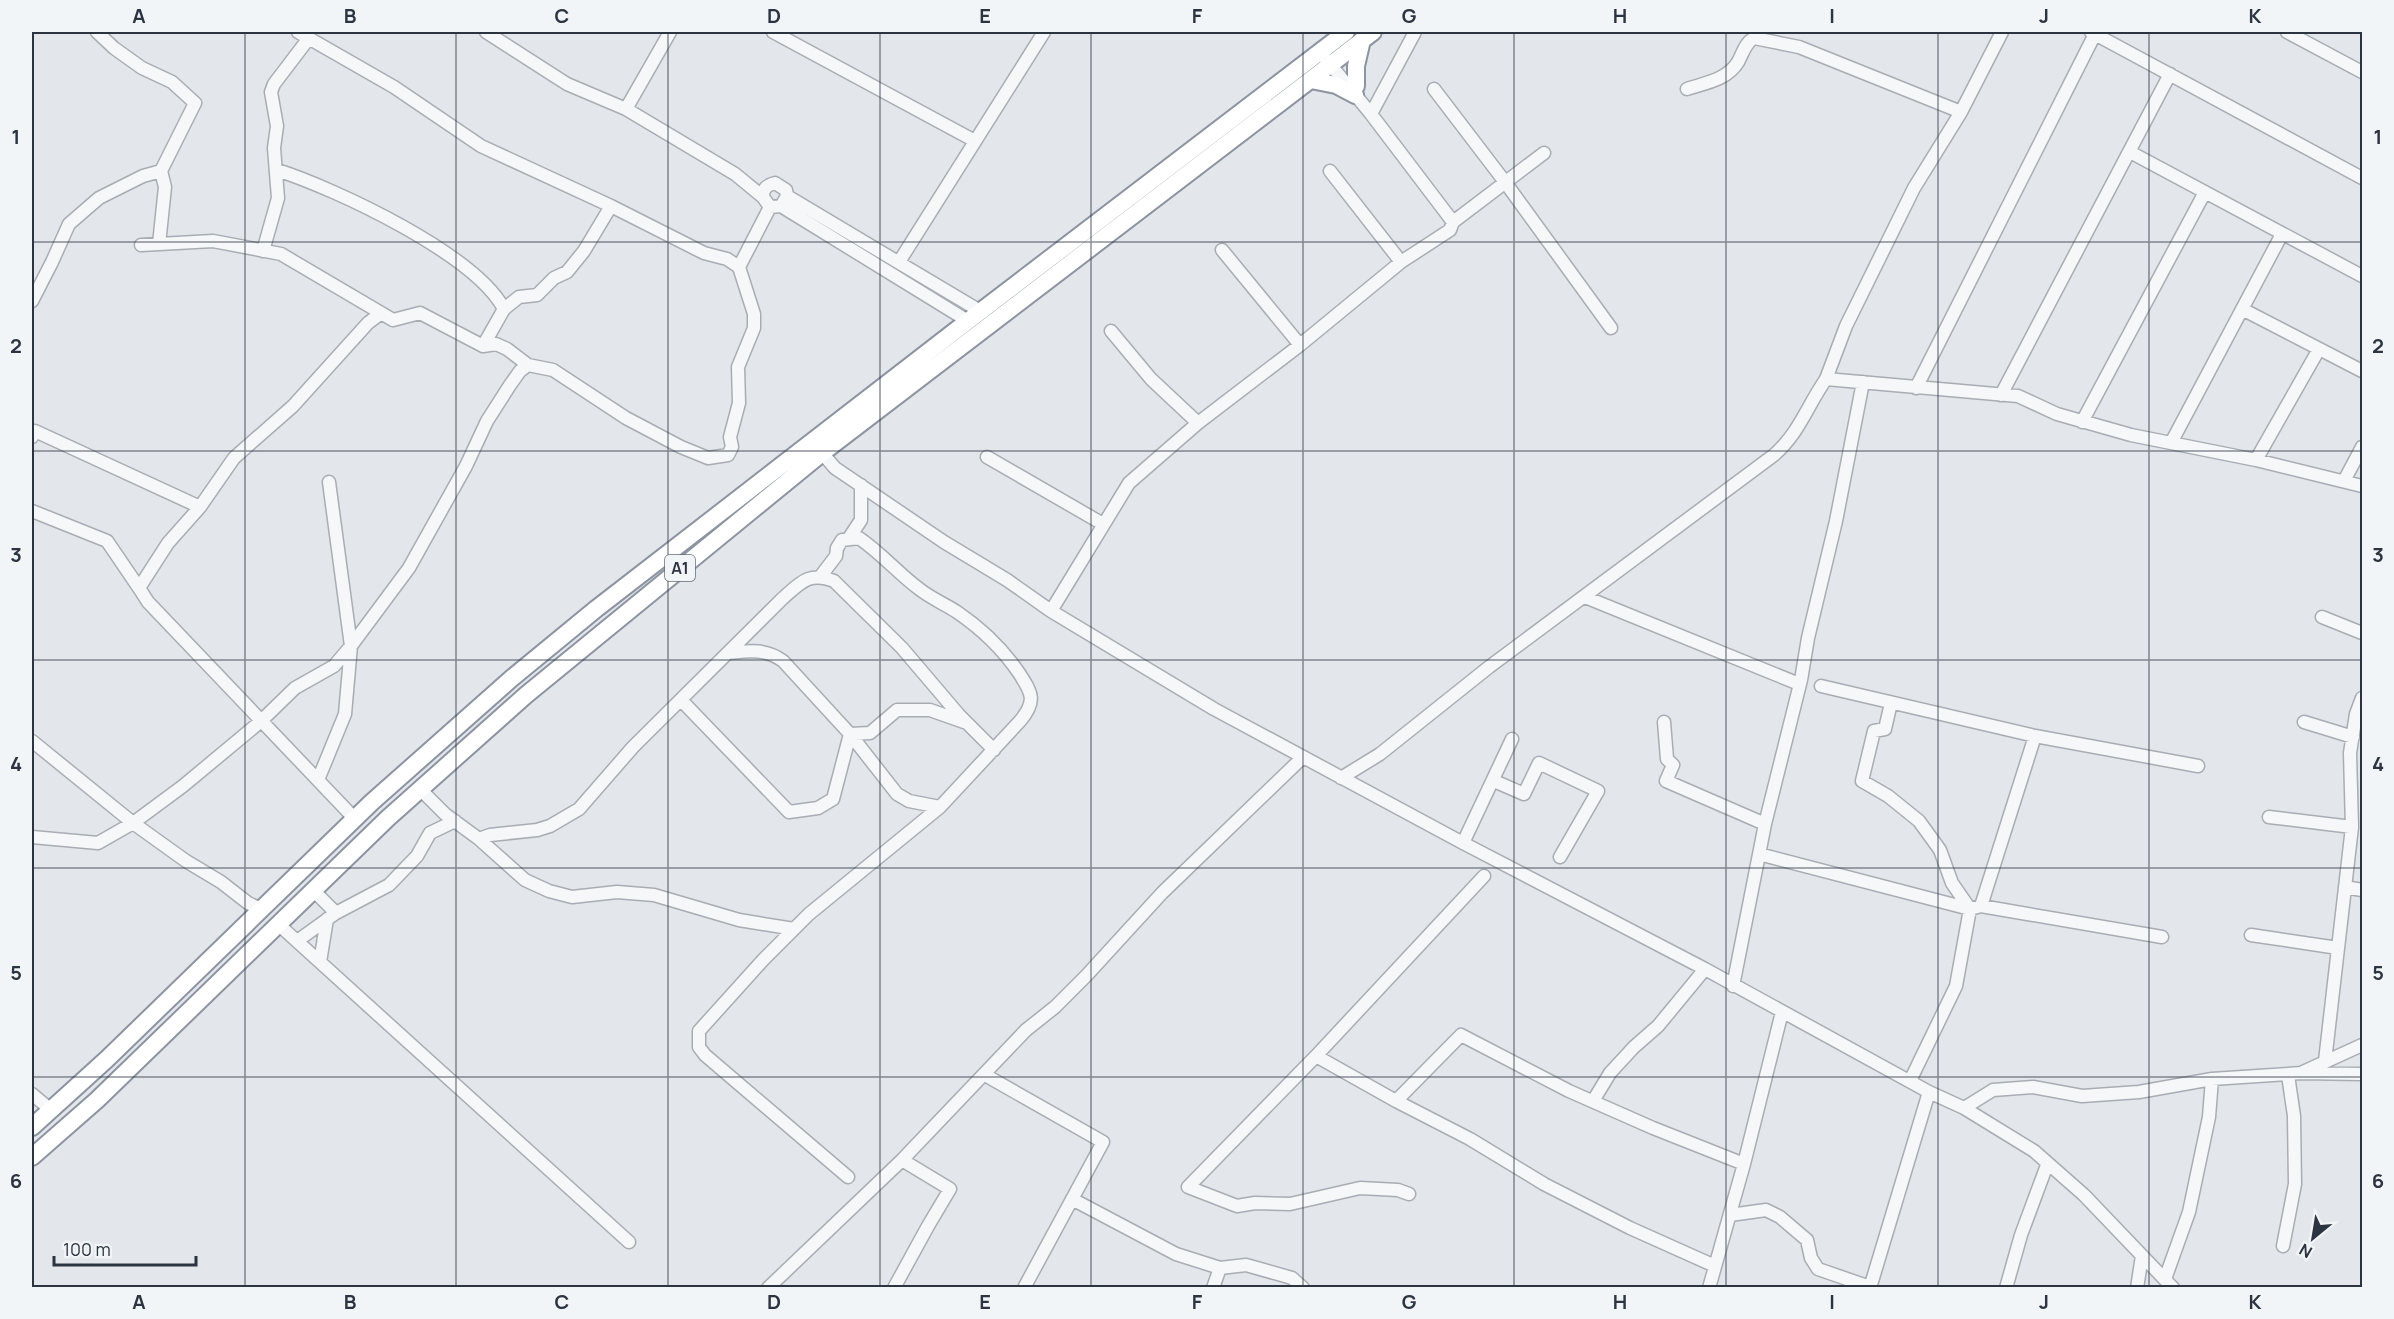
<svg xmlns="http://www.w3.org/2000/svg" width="2394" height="1319" viewBox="0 0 2394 1319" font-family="Manrope,sans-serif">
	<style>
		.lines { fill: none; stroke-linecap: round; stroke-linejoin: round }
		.minor-casing { stroke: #a8adb4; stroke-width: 15 }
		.highway-casing { stroke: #8b94a0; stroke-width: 20 }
		.minor { stroke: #f5f7f8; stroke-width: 12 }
		.highway { stroke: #fff; stroke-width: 16 }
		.grid { fill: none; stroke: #2c3441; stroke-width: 1.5; stroke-opacity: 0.55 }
		.labels { text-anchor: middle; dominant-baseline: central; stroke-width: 4.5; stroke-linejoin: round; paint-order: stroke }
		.shield { fill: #f2f5f7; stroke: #676e78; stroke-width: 1.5 }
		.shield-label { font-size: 16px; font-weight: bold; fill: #2c3441 }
		.neatline { fill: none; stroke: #2c3441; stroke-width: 2 }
		.grid-label { font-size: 20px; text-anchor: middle; font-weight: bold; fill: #2c3441 }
	</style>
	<rect width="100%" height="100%" fill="#e3e6ea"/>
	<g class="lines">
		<g class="minor-casing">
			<path id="minor" d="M97,32L114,48L142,68L172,82L195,103L161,171L165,187L159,244
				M298,32L394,87L481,146L611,206L704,253L727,259L739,267L770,207
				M486,32L567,84L626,109L735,174L763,197
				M773,32L975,141
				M2091,32L2362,178
				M2287,32L2362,72
				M1325,58L1371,114L1453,222
				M1434,89L1505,182L1611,328
				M1687,89C1705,83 1727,80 1738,62C1743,53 1745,43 1754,38L1799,47L1961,112
				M626,109L670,32
				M1371,114L1415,32
				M2130,152L2362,276
				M277,170C336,189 475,254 504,309
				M1330,171L1401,262
				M787,196L980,311
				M781,206L787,196L786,190L775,183C767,185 763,188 763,197L770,207L781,206L968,321
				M141,245L213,241L281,254L393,320L420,313L483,346L496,344L507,349L528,365L553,370L626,418L681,447L708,458L728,455L732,447L730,437L739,403L738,367L754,328V314L739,267
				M1222,250L1300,345
				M263,251L278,198L274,148L277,126L271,92L274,84L309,38
				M899,262L1044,32
				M32,301L52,262L69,224L99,198L143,176L161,171
				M2242,309L2362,371
				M1111,331L1151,379L1198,423
				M483,346L504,309L519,297L537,295L554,278L567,272L584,251L611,206
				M1826,379L1846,326L1914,188L1961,112L2002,32
				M1916,388L2095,34
				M2001,395L2170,74
				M2082,422L2205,192
				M32,437L35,431L200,507
				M2171,443L2282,234
				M822,453L835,468L944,542L1007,580L1051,611L1214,709L1463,843L1705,969L1929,1092L1964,1108L2034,1151L2084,1195L2173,1288
				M987,457L1103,524
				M2256,460L2319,349
				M2344,481L2362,447
				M32,511L107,541L139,588
				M849,538L861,520V485
				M820,577L836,556L837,548L842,540L859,538C881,553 898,573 918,588C930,598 945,604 957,612C982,629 1002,648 1019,673C1032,693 1037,701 1020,721L940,807L809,914L763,960L699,1031V1047L705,1055L848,1177
				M1585,597L1799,684
				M1051,611L1129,483L1198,423L1300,345L1401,262L1450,230L1453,222L1544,153
				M2322,617L2362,633
				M728,653C749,651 765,648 783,661L850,734L897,794L909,801L940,807
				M1821,686L2035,736L2198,766
				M681,700L789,812L818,808L833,799L850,734
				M1891,703L1885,729L1874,731L1862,781L1888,796L1919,821L1940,850L1952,883L1970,909L1956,986L1910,1081
				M1664,722L1667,759L1673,765L1666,781L1765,824
				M2304,722L2353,737
				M850,734L870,733L897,710H930L964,722
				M32,741L133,823L186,861L221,882L248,903L261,909
				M1341,778L1380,754L1489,667L1774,455C1800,432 1807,406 1826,379L2018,396L2057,414L2131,435L2256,460L2362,486
				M318,780L345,714L351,646L409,568L466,466L487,421L510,385L520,371L528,365
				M1494,781L1524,794L1539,763L1598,791L1560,857
				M420,789L445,814L479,839L525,880L549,891L572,897L617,892L654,895L739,920L794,929
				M2269,817L2352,827
				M355,819L148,602L139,588L168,543L200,507L234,458L293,406L368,323L380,314
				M32,837L98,843L133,823L183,786L260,722L295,688L334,666L351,646L329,482
				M479,839L490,835L537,830L550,826L579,809L633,747L782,599C800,583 809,571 834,581L902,648L959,715L994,750
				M1463,843L1512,739
				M1759,854L1970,909L1981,906L2162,937
				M2345,887L2362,890
				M313,890L336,913L389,885L417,856L430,833L455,821
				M1981,906L2035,736
				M278,924L629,1242
				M2251,935L2338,948
				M297,941L336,913
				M320,962L327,919
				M1733,986L1765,824L1801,680L1808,638L1836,521L1863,382
				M1316,1056L1484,876
				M2325,1061L2352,827L2350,753L2356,714L2362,698
				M2303,1072L2362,1045
				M985,1075L1103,1142L1024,1288
				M32,1094L51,1110
				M1396,1101L1470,1139L1544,1184L1630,1228L1715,1266
				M1593,1101L1610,1073L1634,1047L1658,1026L1705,969
				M1964,1108L1993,1090L2033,1087L2082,1096L2139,1092L2212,1079L2302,1073L2362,1074
				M1409,1194L1398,1190L1360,1188L1290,1204L1255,1203L1237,1206L1188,1187L1316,1056L1396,1101L1461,1035L1569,1091L1653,1128L1744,1164
				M1072,1199L1176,1254L1220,1268L1246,1265L1292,1278L1303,1288
				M1730,1215L1766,1210L1780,1217L1807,1240L1811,1258L1818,1269L1870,1287
				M2283,1246L2295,1184L2294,1116L2288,1075
				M2165,1279L2189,1212L2209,1117L2212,1079
				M768,1288L902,1160
				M894,1288L928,1226L950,1189L902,1160L1026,1030L1055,1007L1086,976L1162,893L1302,758
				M1213,1288L1220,1268
				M1709,1288L1744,1164L1782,1012
				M1870,1288L1929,1092
				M2006,1288L2021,1235L2047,1165
				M2137,1288L2142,1256"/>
		</g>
		<g class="highway-casing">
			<path id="highway" d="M1311,80L1336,85L1355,95
				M1356,86V66L1362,40
				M32,1127L107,1059L372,802L512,678L596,609L968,321L1346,32
				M32,1157L97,1100L388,818L526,695L822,453L1373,32"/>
		</g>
		<use href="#minor" class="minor"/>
		<use href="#highway" class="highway"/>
	</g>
	<path class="grid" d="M245,32V1288M456,32V1288M668,32V1288M880,32V1288M1091,32V1288M1303,32V1288M1514,32V1288M1726,32V1288M1938,32V1288M2149,32V1288M32,242H2362M32,451H2362M32,660H2362M32,868H2362M32,1077H2362"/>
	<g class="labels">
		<rect class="shield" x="665" y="555" width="30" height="26" rx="4.5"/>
		<g class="shield-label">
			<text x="680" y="568">A1</text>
		</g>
	</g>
	<rect width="2394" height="1319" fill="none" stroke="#f2f5f7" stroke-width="66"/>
	<g transform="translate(2313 1238) rotate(210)" stroke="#f2f5f7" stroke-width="4.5" paint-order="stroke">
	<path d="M0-4.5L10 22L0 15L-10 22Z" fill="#2c3441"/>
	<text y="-9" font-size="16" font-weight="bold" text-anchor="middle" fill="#2c3441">N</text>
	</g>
	<path d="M54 1256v9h142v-9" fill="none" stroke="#2c3441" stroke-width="3"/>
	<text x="63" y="1256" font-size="18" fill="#2c3441" stroke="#f2f5f7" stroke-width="4.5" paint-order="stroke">100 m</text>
	<rect x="33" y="33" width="2328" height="1253" class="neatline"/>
	<g class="grid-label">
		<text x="139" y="23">A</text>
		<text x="350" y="23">B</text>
		<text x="562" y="23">C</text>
		<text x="774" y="23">D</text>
		<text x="985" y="23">E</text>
		<text x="1197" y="23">F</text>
		<text x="1409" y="23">G</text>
		<text x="1620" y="23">H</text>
		<text x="1832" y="23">I</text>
		<text x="2044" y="23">J</text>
		<text x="2255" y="23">K</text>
		<text x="16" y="144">1</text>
		<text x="2378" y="144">1</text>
		<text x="16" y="353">2</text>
		<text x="2378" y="353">2</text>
		<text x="16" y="562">3</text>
		<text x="2378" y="562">3</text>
		<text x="16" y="771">4</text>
		<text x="2378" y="771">4</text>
		<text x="16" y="980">5</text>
		<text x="2378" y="980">5</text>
		<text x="16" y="1188">6</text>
		<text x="2378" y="1188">6</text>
		<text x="139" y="1309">A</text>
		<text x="350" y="1309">B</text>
		<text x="562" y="1309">C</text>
		<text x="774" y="1309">D</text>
		<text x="985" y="1309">E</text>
		<text x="1197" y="1309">F</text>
		<text x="1409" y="1309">G</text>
		<text x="1620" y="1309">H</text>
		<text x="1832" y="1309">I</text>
		<text x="2044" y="1309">J</text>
		<text x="2255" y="1309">K</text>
	</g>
</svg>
